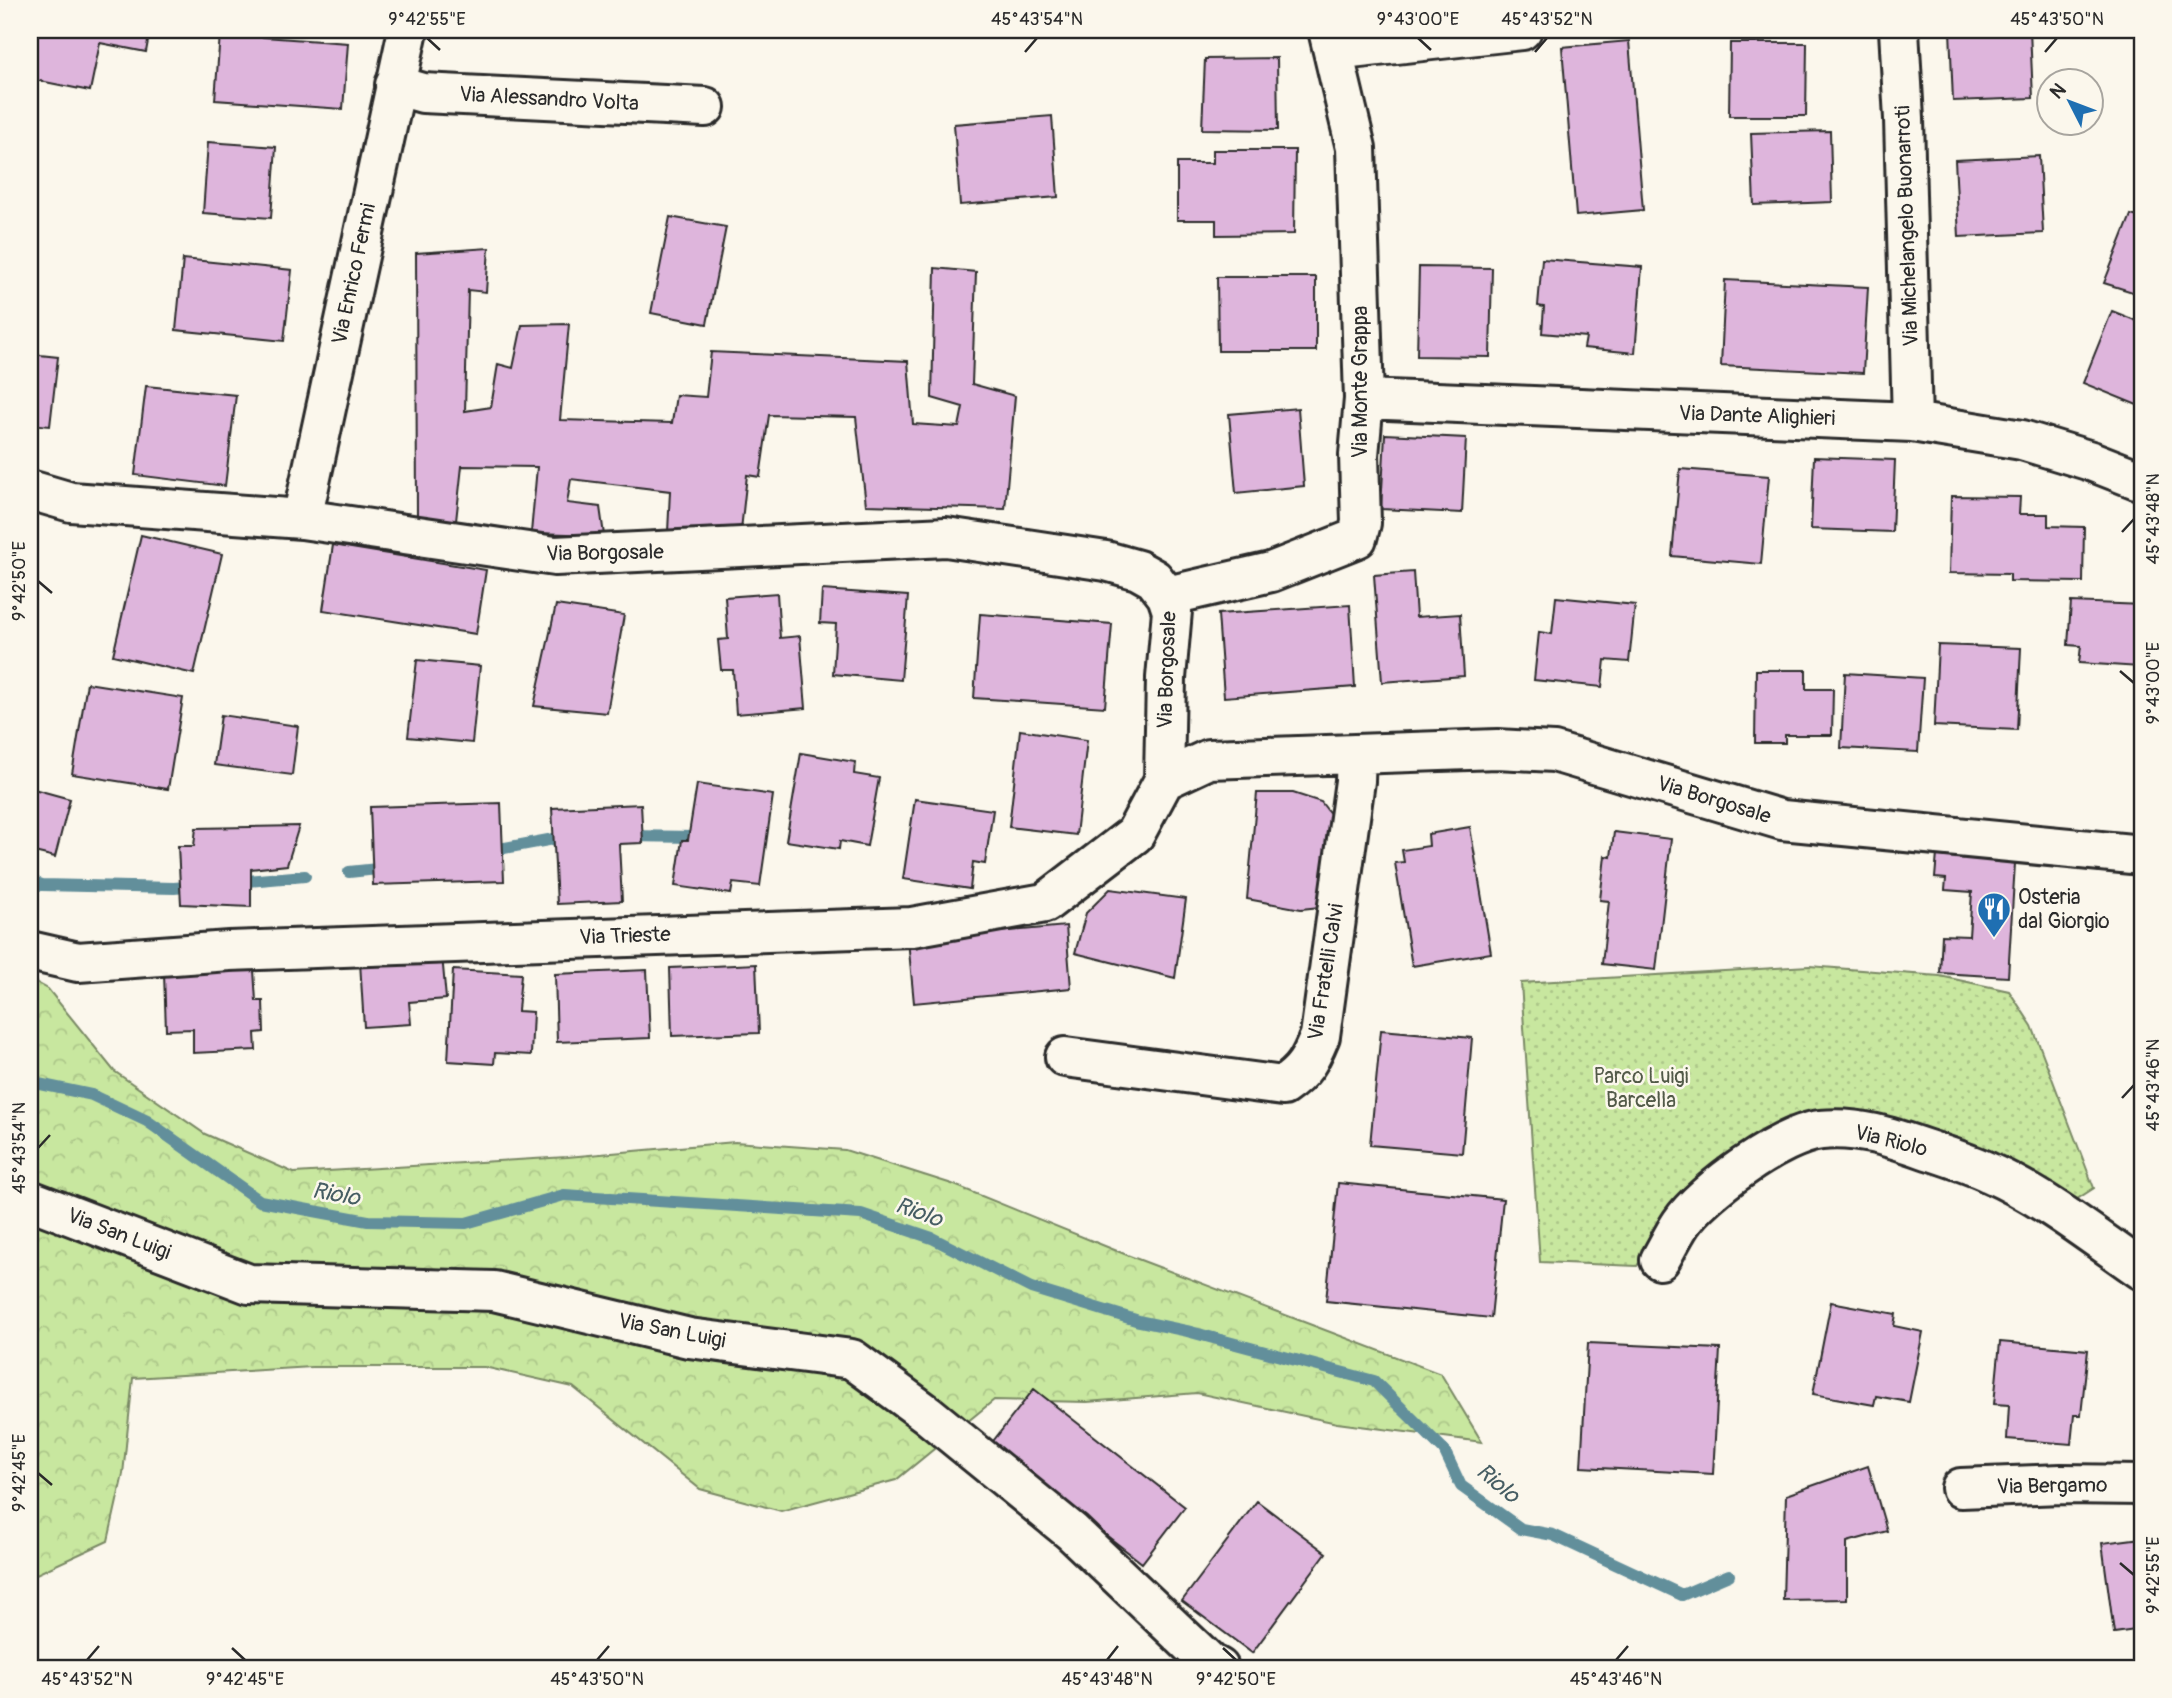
<svg xmlns="http://www.w3.org/2000/svg" width="2172" height="1698" viewBox="0 0 2172 1698" font-family="Pangolin,sans-serif">
	<style>
		.forest { fill: url(#forest-crowns); stroke: #7a8965; stroke-width: 2 }
		.park { fill: url(#park-dots); stroke: #7a8965; stroke-width: 2 }
		.lines { fill: none; stroke-linecap: round; stroke-linejoin: round }
		.stream { stroke: #628f9b; stroke-width: 12 }
		.building { fill: #deb5dc; stroke: #2b2b2b; stroke-width: 2 }
		.minor-casing { stroke: #2b2b2b; stroke-width: 44 }
		.minor { stroke: #fbf7ec; stroke-width: 38 }
		.ticks { fill: none; stroke: #2b2b2b; stroke-width: 2.5 }
		.labels { text-anchor: middle; dominant-baseline: central; stroke-width: 5; stroke-linejoin: round; paint-order: stroke }
		.street-label { font-size: 21px; fill: #2b2b2b; stroke: #fbf7ec }
		.poi-label { font-size: 21px; fill: #2b2b2b; stroke: #fbf7ec; text-anchor: start }
		.park-label { font-size: 21px; fill: #525a48; stroke: #fbf7ec }
		.water-label { font-size: 23px; font-style: italic; fill: #465d63; stroke: #fbf7ec }
		.neatline { fill: none; stroke: #2b2b2b; stroke-width: 2.5 }
		.ticks-label { font-size: 18px; text-anchor: middle; fill: #2b2b2b }
	</style>
	<defs>
		<pattern id="forest-crowns" width="20" height="18" patternUnits="userSpaceOnUse" patternTransform="scale(1.75)"><rect width="20" height="18" fill="#c8e79f"/><path d="M2 6a3 3 0 1 1 6 0M12 15a3 3 0 1 1 6 0" fill="none" stroke="#acc689"/></pattern>
		<pattern id="park-dots" width="8" height="8" patternUnits="userSpaceOnUse" patternTransform="scale(1.75)"><rect width="8" height="8" fill="#c8e79f"/><path d="M2 2h.1M6 6h.1" fill="none" stroke="#acc689" stroke-width="1.8" stroke-linecap="round"/></pattern>
	</defs>
	<rect width="100%" height="100%" fill="#fbf7ec"/>
	<filter id="ink" filterUnits="userSpaceOnUse"><feTurbulence type="fractalNoise" baseFrequency=".0143" numOctaves="2"/><feDisplacementMap in="SourceGraphic" scale="14" xChannelSelector="R" yChannelSelector="G"/><feConvolveMatrix kernelMatrix="1 2 1 2 8 2 1 2 1" color-interpolation-filters="sRGB"/></filter>
	<g filter="url(#ink)">
		<path class="forest" d="M30,979L48,989L114,1071L205,1134L294,1173L567,1157L735,1142L845,1150L952,1184L1127,1255L1441,1374L1482,1442L1337,1423L1197,1393L1087,1402L994,1400L896,1480L781,1511L700,1489L573,1387L484,1367H312L133,1378L123,1474L108,1541L30,1577Z"/>
		<path class="park" d="M1809,966L1940,976L2009,991L2032,1026L2094,1188L2071,1203L1829,1116L1658,1233L1637,1266L1540,1262L1521,983Z"/>
		<g class="lines">
			<path class="stream" d="M627,836L695,837
				M488,851L570,836
				M349,872L387,868
				M30,881L42,885L174,888L197,886
				M236,882L305,876
				M30,1082L92,1095L147,1121L260,1201L368,1221L466,1223L564,1195L861,1214L932,1238L1031,1288L1139,1321L1187,1331L1374,1381L1444,1450L1461,1486L1521,1529L1553,1535L1682,1595L1729,1575"/>
		</g>
		<path class="building" d="M34,30H150L146,52L100,43L90,91L30,79V53Z
			M1083,30H1124L1084,36Z
			M1950,30H2030L2033,98L1953,101Z
			M220,34L348,43L343,109L215,100Z
			M1629,41L1643,210L1576,216L1562,47Z
			M1730,43H1807L1806,116H1729Z
			M1277,58L1278,130L1202,129L1205,59Z
			M1052,116L1058,197L960,205L954,124Z
			M1830,131L1832,202L1754,205L1751,133Z
			M208,142L276,147L271,218L203,213Z
			M1213,150H1295L1294,234L1216,235V220H1177V163H1213Z
			M2039,156L2043,233L1959,237L1955,160Z
			M2131,215L2142,218V295L2104,283Z
			M670,217L726,227L707,324L651,313Z
			M489,248L486,292L468,290L465,411L491,407L498,364L513,368L522,325L569,324L560,420L672,423L676,395L706,397L711,352L908,361L913,424L959,427L963,407L932,398L935,268L976,272L972,384L1015,396L1005,509L866,505L856,417L769,415L760,477L747,475L741,530L668,532L670,491L571,479L567,503L600,507L604,535L531,533L537,467L462,466L455,530L417,519L416,253Z
			M183,259L292,270L284,341L176,330Z
			M1542,259L1642,267L1635,353L1584,348L1586,337L1542,333L1544,307L1538,306Z
			M1419,267L1492,268L1490,357L1417,356Z
			M1217,277H1316V351H1218Z
			M1725,280L1868,287L1863,373L1721,366Z
			M2112,311L2142,323V407L2083,383Z
			M30,354L58,357L50,426L30,424Z
			M146,386L236,395L225,486L135,475Z
			M1298,408L1304,486L1236,493L1229,414Z
			M1385,434L1466,438L1462,513L1381,509Z
			M1814,457L1895,460L1892,532L1811,529Z
			M1680,469L1769,476L1761,564L1672,556Z
			M1951,496L2020,497L2019,514H2048V526L2084,527L2083,582L2010,581V574L1949,573Z
			M141,535L222,554L194,674L113,655Z
			M333,545L486,570L476,634L323,610Z
			M30,564L35,565L30,589Z
			M1413,572L1416,617L1460,614L1464,676L1382,682L1374,575Z
			M822,590L908,596L901,680L833,674L836,624L820,623Z
			M777,593L780,638L800,636L806,708L736,714L733,670H721L718,640L728,639L725,597Z
			M1556,597L1635,605L1629,662L1605,660L1602,687L1534,680L1539,632L1552,634Z
			M2071,602L2142,605L2140,667L2079,663L2081,646L2068,645Z
			M556,605L624,615L607,713L534,706Z
			M1350,605L1355,687L1224,697L1218,614Z
			M980,614L1112,624L1105,707L974,698Z
			M1938,645L2021,648L2017,730L1934,726Z
			M417,660L480,666L472,743L408,737Z
			M1756,670H1806V689H1833L1832,735H1785V743H1755Z
			M1845,673L1923,678L1918,752L1841,748Z
			M87,683L183,698L168,789L72,774Z
			M221,715L298,726L292,775L214,765Z
			M1020,730L1087,740L1076,835L1009,827Z
			M801,753L855,762L854,774L879,778L867,846L840,841L839,849L786,841Z
			M697,784L773,795L760,886L733,883L731,894L675,886L682,840H688Z
			M30,788L70,799L55,857L30,851Z
			M1257,793H1293L1321,802L1341,828L1320,907L1301,909L1247,899Z
			M915,799L993,810L985,864L973,862L970,889L903,879Z
			M501,803L504,881L373,885L370,807Z
			M641,804L643,843L619,844L622,901L557,904L552,808Z
			M299,826L287,865L251,869V907L181,904L178,846H194L196,828Z
			M1470,827L1491,953L1412,966L1395,863L1404,862L1402,850L1429,846L1428,834Z
			M1614,832L1671,839L1656,970L1602,964L1609,901L1600,900L1605,856L1611,857Z
			M1938,842L2016,847L2008,977L1940,973L1942,935L1969,936L1972,892L1945,890L1946,879L1935,878Z
			M1110,889L1186,899L1175,978L1075,953L1086,913Z
			M1066,926L1071,988L914,1003L908,940Z
			M442,955L446,999L409,1002L411,1024L364,1027L360,962Z
			M756,964L759,1033L672,1036L670,968Z
			M254,970L256,1001H263L264,1032L255,1033L256,1050L193,1053V1029L166,1030L164,974Z
			M453,970L521,974L518,1011L533,1012L531,1055L495,1053L494,1064L448,1061Z
			M647,970L650,1038L557,1042L555,974Z
			M1381,1030L1472,1038L1462,1153L1370,1145Z
			M1338,1183L1503,1199L1491,1318L1326,1301Z
			M1831,1302L1896,1314L1894,1326L1923,1332L1909,1402L1876,1396L1874,1405L1813,1394Z
			M2000,1342L2088,1350L2081,1415H2074L2071,1444L2007,1439L2009,1405L1994,1404Z
			M1588,1343L1720,1349L1713,1474L1581,1467Z
			M2142,1349V1444H2141Z
			M1034,1389L1185,1507L1142,1563L990,1445Z
			M1868,1466L1887,1531L1847,1542V1599L1783,1600L1786,1495Z
			M1257,1501L1326,1553L1252,1653L1182,1601Z
			M2142,1538V1636L2135,1630L2114,1633L2102,1543Z"/>
		<g class="lines">
			<g class="minor-casing">
				<path id="minor" d="M1899,30L1904,119L1912,422
					M1333,51L1522,30
					M395,85L423,93L705,107
					M1364,399L1912,422L2022,440L2091,461L2142,481
					M30,490L71,502L302,519L555,556L946,537L1106,561L1138,570L1154,579L1167,596L1172,611L1166,678L1164,780L1135,834L1045,903L912,927L229,951L78,962L30,951
					M302,519L408,30
					M1167,596L1271,572L1357,538L1361,523L1359,455L1364,399L1356,148L1328,30
					M1164,780L1209,759L1497,749L1554,752L1782,820L2142,855
					M1065,1057L1283,1086C1305,1071 1310,1060 1320,1036L1355,781L1356,754
					M30,1200L249,1284L494,1291L689,1338L852,1359L927,1414L1072,1532L1210,1663L1219,1668
					M1660,1260C1667,1248 1673,1235 1681,1223C1703,1191 1782,1134 1821,1130C1857,1126 1891,1137 1925,1149C1946,1156 1969,1163 1990,1173C2044,1197 2093,1236 2142,1270
					M1961,1488L2061,1484L2142,1485"/>
			</g>
			<use href="#minor" class="minor"/>
		</g>
	</g>
	<path class="ticks" d="M427,38L440,50M1418,38L1431,50M1025,52L1037,38M1535,52L1547,38M2045,52L2057,38M2122,532L2134,519M38,581L52,593M2120,671L2134,683M2122,1098L2134,1085M38,1148L50,1135M38,1473L52,1485M2120,1563L2134,1575M232,1648L245,1660M1223,1648L1236,1660M87,1660L99,1646M597,1660L609,1646M1107,1660L1118,1646M1616,1660L1628,1646"/>
	<defs>
		<g id="restaurant-pin" transform="scale(1.75)"><path d="M0 17L-7.5 6A9.5 9.5 0 1 1 7.5 6Z" fill="#1f6fb2" stroke="#fbf7ec"/><path d="M-5-6h1v4h1v-4h1v4h1v-4h1v5L-1.5 .5V6h-2V.5L-5-1ZM5-6V6H3V1.5H1.5Q1.5-4 5-6Z" fill="#fff"/></g>
	</defs>
	<g fill-rule="evenodd">
		<use href="#restaurant-pin" x="1994" y="909"/>
	</g>
	<g class="labels">
		<g class="street-label">
			<text transform="translate(549 99) rotate(3)">Via Alessandro Volta</text>
			<text transform="translate(1907 226) rotate(-92)">Via Michelangelo Buonarroti</text>
			<text transform="translate(354 274) rotate(-78)">Via Enrico Fermi</text>
			<text transform="translate(1360 382) rotate(-90)">Via Monte Grappa</text>
			<text transform="translate(1757 416) rotate(2)">Via Dante Alighieri</text>
			<text transform="translate(605 553) rotate(-1)">Via Borgosale</text>
			<text transform="translate(1167 670) rotate(-88)">Via Borgosale</text>
			<text transform="translate(1714 800) rotate(17)">Via Borgosale</text>
			<text transform="translate(625 936) rotate(-2)">Via Trieste</text>
			<text transform="translate(1326 972) rotate(-81)">Via Fratelli Calvi</text>
			<text transform="translate(1891 1141) rotate(14)">Via Riolo</text>
			<text transform="translate(119 1234) rotate(21)">Via San Luigi</text>
			<text transform="translate(672 1331) rotate(11)">Via San Luigi</text>
			<text transform="translate(2052 1486) rotate(-1)">Via Bergamo</text>
		</g>
		<g class="poi-label">
			<text x="2018" y="897">Osteria<tspan x="2018" dy="24">dal Giorgio</tspan></text>
		</g>
		<g class="park-label">
			<text x="1641" y="1076">Parco Luigi<tspan x="1641" dy="24">Barcella</tspan></text>
		</g>
		<g class="water-label">
			<text transform="translate(336 1194) rotate(10)">Riolo</text>
			<text transform="translate(919 1212) rotate(20)">Riolo</text>
			<text transform="translate(1498 1483) rotate(40)">Riolo</text>
		</g>
	</g>
	<rect width="2172" height="1698" fill="none" stroke="#fbf7ec" stroke-width="77"/>
	<g transform="translate(2070 102) rotate(312)"><circle r="33" fill="#fbf7ec" stroke="#a8a59f" stroke-width="2"/>
	<path d="M0-5L12 26L0 18L-12 26Z" fill="#1f6fb2"/>
	<text y="-10" font-size="19" font-weight="bold" text-anchor="middle" fill="#2b2b2b">N</text>
	</g>
	<rect x="38" y="38" width="2096" height="1622" class="neatline"/>
	<g class="ticks-label">
		<text x="427" y="25">9°42'55"E</text>
		<text x="1037" y="25">45°43'54"N</text>
		<text x="1418" y="25">9°43'00"E</text>
		<text x="1547" y="25">45°43'52"N</text>
		<text x="2057" y="25">45°43'50"N</text>
		<text transform="translate(2153 519) rotate(-90)" y="6">45°43'48"N</text>
		<text transform="translate(19 581) rotate(-90)" y="6">9°42'50"E</text>
		<text transform="translate(2153 683) rotate(-90)" y="6">9°43'00"E</text>
		<text transform="translate(2153 1085) rotate(-90)" y="6">45°43'46"N</text>
		<text transform="translate(19 1148) rotate(-90)" y="6">45°43'54"N</text>
		<text transform="translate(19 1473) rotate(-90)" y="6">9°42'45"E</text>
		<text transform="translate(2153 1575) rotate(-90)" y="6">9°42'55"E</text>
		<text x="87" y="1685">45°43'52"N</text>
		<text x="245" y="1685">9°42'45"E</text>
		<text x="597" y="1685">45°43'50"N</text>
		<text x="1107" y="1685">45°43'48"N</text>
		<text x="1236" y="1685">9°42'50"E</text>
		<text x="1616" y="1685">45°43'46"N</text>
	</g>
</svg>
